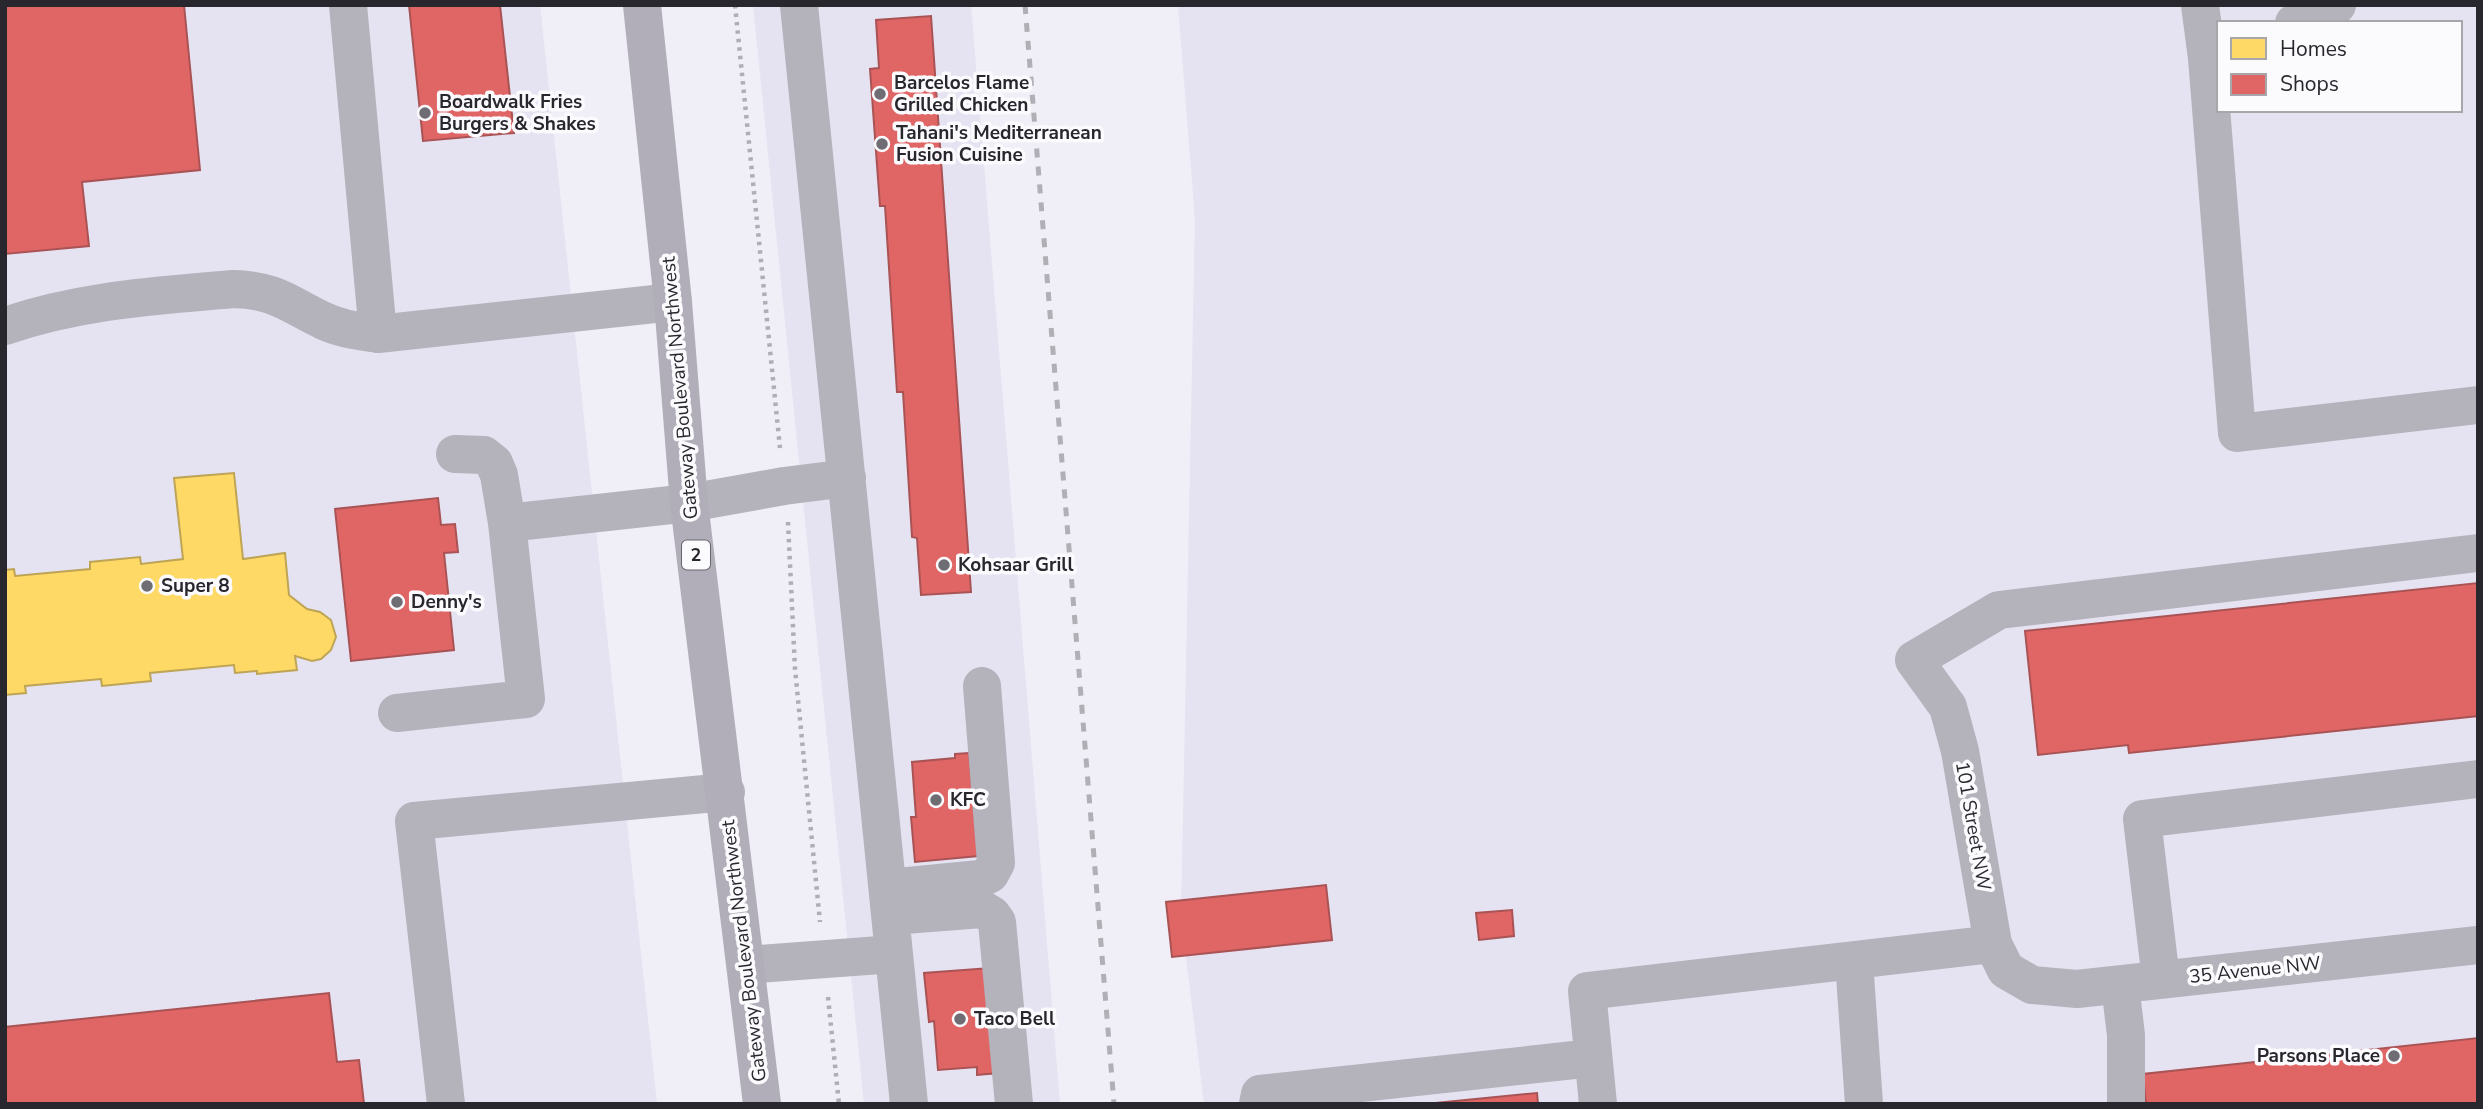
<svg xmlns="http://www.w3.org/2000/svg" width="2483" height="1109" viewBox="0 0 2483 1109" font-family="'Nunito Sans',sans-serif">
	<style>
		.built { fill: #e5e2f2; fill-rule: evenodd }
		.homes { fill: #ffd966; stroke: #bea455; stroke-width: 2 }
		.shops { fill: #e06666; stroke: #a95355; stroke-width: 2 }
		.lines { fill: none; stroke-linecap: round; stroke-linejoin: round }
		.path { stroke: #afaeb5; stroke-width: 4.5; stroke-dasharray: 3.5 5; stroke-linecap: butt }
		.minor { stroke: #b4b2ba; stroke-width: 38 }
		.highway { stroke: #b1aeba; stroke-width: 38 }
		.rail { stroke: #b1afb6; stroke-width: 5; stroke-dasharray: 9 9; stroke-linecap: butt }
		.poi-dot { fill: #6e6d73; stroke: #fbfafd; stroke-width: 2.5 }
		.labels { text-anchor: middle; dominant-baseline: central; stroke-width: 7; stroke-linejoin: round; paint-order: stroke }
		.shield { fill: #fbfafd; stroke: #67666b; stroke-width: 2 }
		.shield-label { font-size: 18px; font-weight: bold; fill: #28272d }
		.poi-label { font-size: 19px; font-weight: bold; fill: #28272d; stroke: #fbfafd; text-anchor: start }
		.street-label { font-size: 19px; fill: #28272d; stroke: #fbfafd }
	</style>
	<rect width="100%" height="100%" fill="#f0eef6"/>
	<path class="built" d="M5,5H540L657,1104H5Z
		M753,5H971L1060,1104H864Z
		M1178,5H2478V1104H1204L1181,916L1195,219ZM2219,23H2460V110H2219Z"/>
	<path class="homes" d="M234,473L243,559L285,553L289,595L307,609L320,612L331,620L336,637L331,650L321,659L312,661L295,656L297,670L257,674V671L235,673L234,665L150,673L151,681L102,686L101,679L25,686L26,693L5,695V570L14,569L15,576L90,569V562L140,557L141,564L183,559L174,478Z"/>
	<path class="shops" d="M5,5H184L200,170L82,182L89,246L5,254Z
		M409,5H500L514,133L423,141Z
		M931,16L971,592L921,595L917,538L912,537L903,392H897L885,206H880L870,69L879,68L876,20Z
		M438,498L441,525L455,524L458,552L444,553L454,650L351,661L335,509Z
		M2478,583V716L2129,753L2128,745L2038,755L2025,631Z
		M969,753L978,856L915,862L911,817H916L912,762L955,758V754Z
		M1326,885L1332,940L1172,957L1166,902Z
		M1512,910L1514,936L1479,940L1476,913Z
		M990,968L999,1073L977,1075V1067L938,1070L934,1021L929,1022L924,973Z
		M329,993L337,1062L359,1060L364,1104H5V1027Z
		M2478,1038V1104H2146L2143,1074Z
		M1537,1093L1538,1104H1425Z"/>
	<g class="lines">
		<path class="path" d="M735,5L780,448
			M788,522L795,669L820,922
			M828,997L839,1104"/>
		<path class="minor" d="M348,5L378,334L673,302
			M799,5L909,1104
			M2200,5L2207,58
			M2294,23L2337,5
			M2219,53L2207,58L2237,433L2478,405
			M5,326C80,300 155,296 233,289C276,290 288,304 324,321C341,329 359,331 378,334
			M507,523L689,503L784,486L847,478
			M2478,553L1999,610L1914,660L1948,707L1960,751L1993,944L2006,970L2032,985L2077,989L2478,945
			M397,713L526,699L507,523L499,475L494,463L484,455L455,454
			M888,888L980,879L990,874L996,863L982,686
			M891,916L982,909L992,915L997,922L1014,1104
			M1854,961L1864,1104
			M746,965L894,954
			M2161,980L2142,819L2478,779
			M2120,985L2126,1035V1104
			M446,1104L414,821L726,792
			M1258,1104L1260,1094L1593,1058
			M1598,1104L1587,991L1993,944"/>
		<path class="highway" d="M642,5L673,302L689,503L762,1104"/>
		<path class="rail" d="M1025,5L1114,1104"/>
	</g>
	<g class="poi-dot">
		<circle cx="880" cy="94" r="7"/>
		<circle cx="425" cy="113" r="7"/>
		<circle cx="882" cy="144" r="7"/>
		<circle cx="944" cy="565" r="7"/>
		<circle cx="147" cy="586" r="7"/>
		<circle cx="397" cy="602" r="7"/>
		<circle cx="936" cy="800" r="7"/>
		<circle cx="960" cy="1019" r="7"/>
		<circle cx="2394" cy="1056" r="7"/>
	</g>
	<g class="labels">
		<rect class="shield" x="682" y="540.5" width="28" height="29" rx="5"/>
		<g class="shield-label">
			<text x="696" y="555">2</text>
		</g>
		<g class="poi-label">
			<text x="894" y="83">Barcelos Flame<tspan x="894" dy="22">Grilled Chicken</tspan></text>
			<text x="439" y="102">Boardwalk Fries<tspan x="439" dy="22">Burgers &amp; Shakes</tspan></text>
			<text x="896" y="133">Tahani's Mediterranean<tspan x="896" dy="22">Fusion Cuisine</tspan></text>
			<text x="958" y="565">Kohsaar Grill</text>
			<text x="161" y="586">Super 8</text>
			<text x="411" y="602">Denny's</text>
			<text x="950" y="800">KFC</text>
			<text x="974" y="1019">Taco Bell</text>
			<text x="2380" y="1056" text-anchor="end">Parsons Place</text>
		</g>
		<g class="street-label">
			<text transform="translate(680 388) rotate(-95)">Gateway Boulevard Northwest</text>
			<text transform="translate(1973 826) rotate(80)">101 Street NW</text>
			<text transform="translate(744 951) rotate(-97)">Gateway Boulevard Northwest</text>
			<text transform="translate(2255 970) rotate(-6)">35 Avenue NW</text>
		</g>
	</g>
	<rect width="2483" height="1109" fill="none" stroke="#28272d" stroke-width="14"/>
	<rect x="2217" y="21" width="245" height="91" fill="#fbfafd" stroke="#a7a6aa" stroke-width="2"/>
	<rect x="2231" y="38" width="35" height="21" fill="#ffd966" stroke="#a7a6aa" stroke-width="2"/>
	<text x="2280" y="56" font-size="21" fill="#28272d">Homes</text>
	<rect x="2231" y="74" width="35" height="21" fill="#e06666" stroke="#a7a6aa" stroke-width="2"/>
	<text x="2280" y="91" font-size="21" fill="#28272d">Shops</text>
</svg>
